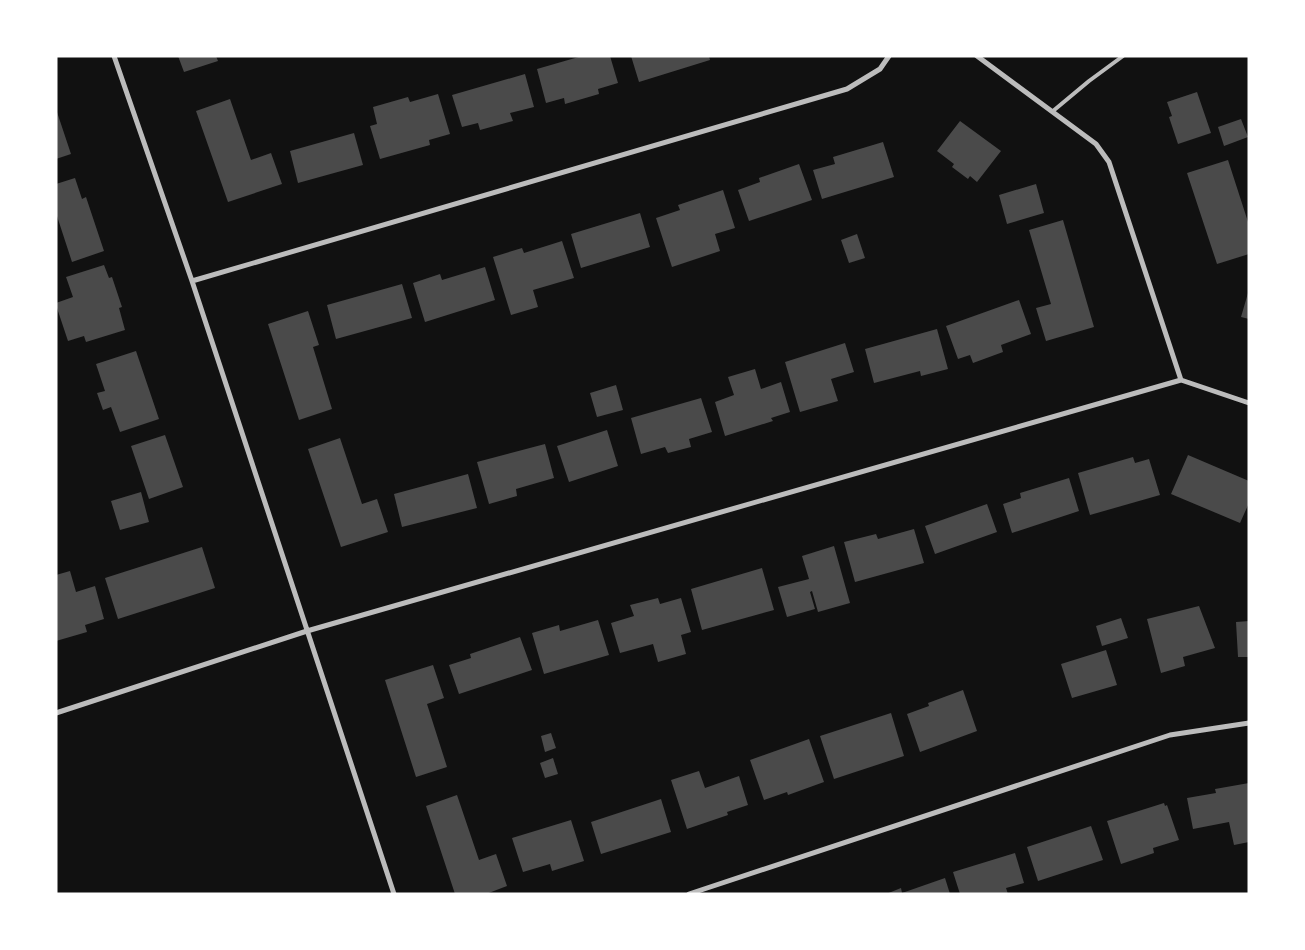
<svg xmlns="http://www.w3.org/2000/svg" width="1305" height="950" viewBox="0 0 1305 950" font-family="'Crimson Pro',serif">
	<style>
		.building { fill: #4a4a4a }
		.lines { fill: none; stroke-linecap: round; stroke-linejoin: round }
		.service { stroke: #bcbcbc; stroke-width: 4 }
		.minor { stroke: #bcbcbc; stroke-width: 5 }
	</style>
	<rect width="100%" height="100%" fill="#111"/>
	<path class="building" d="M178,56H216L218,61L184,72Z
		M582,56H610L618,83L598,89L599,94L565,104L564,98L546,103L537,69Z
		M631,56H709L710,60L639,82Z
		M525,74L534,107L510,113L513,121L480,130L478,123L462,127L452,95Z
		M1197,92L1211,133L1178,144L1169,117L1172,116L1167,102Z
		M438,94L450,134L429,140L430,145L380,159L370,126L377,124L373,107L408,97L410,102Z
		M230,99L251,160L271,153L282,184L228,202L196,111Z
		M56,109L71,154L56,159Z
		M1241,119L1248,137L1224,146L1218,127Z
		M960,121L1001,151L977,182L970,176L968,179L952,167L954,164L937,151Z
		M354,133L363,165L298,183L290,151Z
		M883,142L894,177L822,199L813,170L835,164L833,157Z
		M1228,160L1249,225V254L1217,264L1187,173Z
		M799,164L812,200L749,221L738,190L760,182L759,178Z
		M75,178L82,199L86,197L104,251L72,262L56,213V184Z
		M1036,184L1044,213L1007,224L999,195Z
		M723,190L735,228L715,234L720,251L672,267L656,218L680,210L678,205Z
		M640,213L650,247L581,268L571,234Z
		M1063,220L1094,327L1046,341L1036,308L1051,304L1029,230Z
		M857,234L865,258L849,263L841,240Z
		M562,241L574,278L533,290L538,307L511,315L493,257L522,248L524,253Z
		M104,265L109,278L112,277L122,307L119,308L125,330L86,342L84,336L68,341L56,305V303L73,297L66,277Z
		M485,267L495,300L425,322L413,283L440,274L442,280Z
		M402,284L412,318L336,339L327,305Z
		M1248,293H1249V319L1241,317Z
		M1019,300L1031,334L1001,345L1003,352L973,363L970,355L958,359L946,326Z
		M308,311L319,345L313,347L332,409L299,420L268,324Z
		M937,329L948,369L921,376L920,371L874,383L865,349Z
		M845,343L854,372L831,379L838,401L800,412L785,362Z
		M136,351L159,419L120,432L111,407L103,410L97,393L105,391L96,364Z
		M755,369L761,389L781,382L790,412L771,418L773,421L725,436L715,402L734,395L728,377Z
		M616,385L623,410L597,417L590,393Z
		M701,398L712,432L689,439L691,447L668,453L665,447L641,454L631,418Z
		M607,430L618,466L569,482L557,446Z
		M165,435L183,487L149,499L131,446Z
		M340,438L362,504L377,499L388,532L341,547L308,449Z
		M545,444L554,478L516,489L517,496L489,504L477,462Z
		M1188,455L1249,481V503L1240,523L1171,494Z
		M1133,457L1135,463L1149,459L1160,495L1090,515L1078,473Z
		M468,474L477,508L402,527L394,494Z
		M1069,478L1079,511L1012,533L1003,504L1021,498L1020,493Z
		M141,492L149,522L120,530L111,501Z
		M987,504L997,532L935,554L925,526Z
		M914,529L924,563L855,582L844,542L876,534L878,539Z
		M834,546L850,603L818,612L812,591L810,592L815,609L787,617L778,587L809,579L802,556Z
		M202,547L215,588L118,619L105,578Z
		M762,568L774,610L702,630L691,589Z
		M70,571L76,592L95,586L104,619L85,625L87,632L56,641V575Z
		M658,598L660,604L681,598L691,632L681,635L686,654L658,662L653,644L620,653L611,623L634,616L630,605Z
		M1199,606L1215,648L1183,657L1185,666L1161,673L1147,619Z
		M1121,618L1128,638L1102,646L1096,626Z
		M598,620L609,655L544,674L532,633L559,625L560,631Z
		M1249,621V657H1238L1236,622Z
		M520,637L532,670L459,694L449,665L471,658L470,654Z
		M1106,650L1117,685L1072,698L1061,664Z
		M433,665L444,698L427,704L447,767L416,777L385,680Z
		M963,690L977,731L920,752L907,714L929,706L928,703Z
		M891,713L904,756L834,779L820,736Z
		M551,733L556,748L545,752L541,736Z
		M809,739L824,782L788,795L787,792L764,800L750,760Z
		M553,758L558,774L545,778L540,763Z
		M699,771L705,788L739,776L748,805L727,812L728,815L687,829L671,780Z
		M1249,783V842L1234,845L1229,822L1193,829L1187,798L1216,793L1215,789Z
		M457,795L479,860L496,854L507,886L486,894H455L426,806Z
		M661,799L671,832L601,854L591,822Z
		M1164,803L1165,806L1167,805L1179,840L1153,848L1154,853L1121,864L1107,821Z
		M571,820L584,861L552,871L550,864L523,872L512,838Z
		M1091,826L1103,860L1038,881L1027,847Z
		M1015,853L1024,883L1006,888L1008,894H960L953,872Z
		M945,878L950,894H886L901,888L902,893Z"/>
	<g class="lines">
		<path class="service" d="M1053,111L1089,81L1123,56"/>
		<path class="minor" d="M114,56L192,281L394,894
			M977,56L1096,144L1109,162L1181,380
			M192,281L847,89L880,69L889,56
			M56,713L307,631L1181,380L1249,403
			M689,894L1170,735L1249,723"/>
	</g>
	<rect width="1305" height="950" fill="none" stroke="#ffffff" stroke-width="115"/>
</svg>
